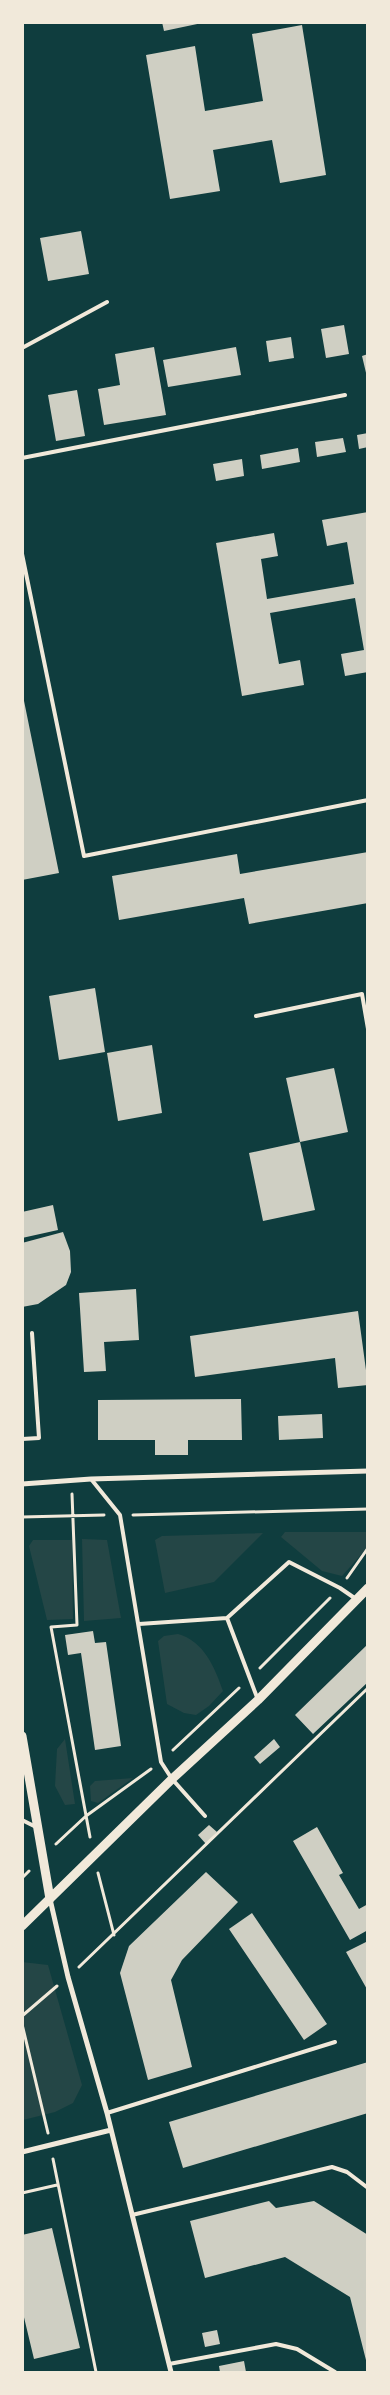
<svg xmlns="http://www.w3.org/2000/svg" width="390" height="2395" viewBox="0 0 390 2395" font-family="Arial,sans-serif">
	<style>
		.green { fill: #244646 }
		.building { fill: #cfcfc3 }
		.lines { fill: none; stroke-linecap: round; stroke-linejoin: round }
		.path { stroke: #f1e9da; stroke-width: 3 }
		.service { stroke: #f1e9da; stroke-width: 4 }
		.minor { stroke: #f1e9da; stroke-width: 5 }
		.tertiary { stroke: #f1e9da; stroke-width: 9 }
	</style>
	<rect width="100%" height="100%" fill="#0f3d3e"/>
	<path class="green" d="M285,1532H367V1548L342,1576L322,1571L281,1537Z
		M263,1533L214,1582L165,1593L155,1540L162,1536Z
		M82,1539L107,1540L121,1618L84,1621Z
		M33,1540H72L73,1619L47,1620L29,1546Z
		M178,1634C204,1641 215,1668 223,1691L209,1706L196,1715L184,1713L167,1704L158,1641L164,1636Z
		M65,1739L75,1804L65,1805L55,1786L57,1749Z
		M133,1778L98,1803L91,1801L90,1786L95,1781Z
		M22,1962L48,1965L82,2085L73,2103L55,2112L23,2120Z"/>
	<path class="building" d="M162,22H201L202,23L164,31Z
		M302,25L326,175L280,183L272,140L213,150L220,191L170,199L146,55L195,46L205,111L263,101L252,34Z
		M81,231L89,274L48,281L40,238Z
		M344,325L349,354L326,358L321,329Z
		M291,337L294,358L269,362L266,341Z
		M154,347L166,415L104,425L98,389L120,385L115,354Z
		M236,347L241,375L168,387L163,360Z
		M368,354V377H367L362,356Z
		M77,390L85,436L56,441L48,395Z
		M368,433V447L359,449L357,435Z
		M343,438L346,452L317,457L315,442Z
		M298,448L300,462L262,469L260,455Z
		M242,459L244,476L216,481L213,464Z
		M368,512V672L345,676L341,654L364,650L355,598L270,613L279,664L300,660L304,685L242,696L216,543L274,533L278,556L261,559L267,599L354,584L347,542L327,546L322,520Z
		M22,691L59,873L22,880Z
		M368,852V903L249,924L244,898L119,920L112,876L237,854L240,874Z
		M95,988L105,1052L59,1060L49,996Z
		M152,1045L162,1113L118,1121L107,1053Z
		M334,1068L348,1132L300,1142L286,1078Z
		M300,1142L315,1210L263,1221L249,1153Z
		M53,1205L58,1230L22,1238V1212Z
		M63,1232L70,1251L71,1272L66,1285L38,1304L22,1307V1243Z
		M136,1289L139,1340L104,1342L106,1371L84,1372L79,1293Z
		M358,1311L368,1385L338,1388L335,1358L195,1377L190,1336Z
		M241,1399L242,1440H188V1455H155V1440H98V1400Z
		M322,1414L323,1438L279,1440L278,1416Z
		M93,1631L95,1643L106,1642L121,1746L95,1750L81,1653L68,1655L65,1635Z
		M368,1644V1682L313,1734L295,1715Z
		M274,1739L280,1747L260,1764L254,1757Z
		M209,1825L217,1832L206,1844L198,1835Z
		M317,1827L343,1873L339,1875L359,1909L368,1904V1930L350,1940L293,1841Z
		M206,1872L238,1902L182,1960L171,1980L192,2067L148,2080L120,1973L129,1946Z
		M252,1913L327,2024L304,2040L229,1929Z
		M368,1941V1991L346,1952Z
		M368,2062V2113L183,2168L169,2122Z
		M269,2201L276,2208L314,2201L368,2235V2368L350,2297L285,2257L205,2278L190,2221Z
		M52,2228L80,2348L34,2359L22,2309V2235Z
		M217,2330L220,2344L205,2347L202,2333Z
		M244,2361L246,2372H220L219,2366Z"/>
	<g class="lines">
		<path class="path" d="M72,1494L77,1625L51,1627L90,1837
			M133,1515L368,1509
			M22,1517L104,1515
			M347,1578L368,1548
			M260,1668L330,1598
			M173,1750L239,1688
			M56,1844L86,1816L151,1769
			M98,1873L114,1935
			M22,1878L29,1871
			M79,1967L368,1688
			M22,2016L57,1986
			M22,2024L48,2133
			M53,2159L96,2372
			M22,2193L57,2185"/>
		<path class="service" d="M22,348L107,302
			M22,458L345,395
			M22,554L84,856L368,800
			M256,1016L362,994L368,1029
			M22,1439L39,1438L32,1333
			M91,1479L120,1515L161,1762L172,1779L205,1816
			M227,1618L258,1700
			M139,1624L227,1618L289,1562L340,1588L356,1599
			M22,1820L36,1827
			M107,2113L335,2042
			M132,2215L332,2167L347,2172L368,2188
			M169,2364L276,2344L297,2349L335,2372"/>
		<path class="minor" d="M22,1484L91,1479L368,1471
			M50,1899L68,1977L107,2113L171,2372
			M22,2152L111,2130"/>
		<path class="tertiary" d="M22,1736L50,1899
			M22,1926L172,1779L258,1700L368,1588"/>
	</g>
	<rect width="390" height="2395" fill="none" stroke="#f1e9da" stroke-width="48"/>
</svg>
